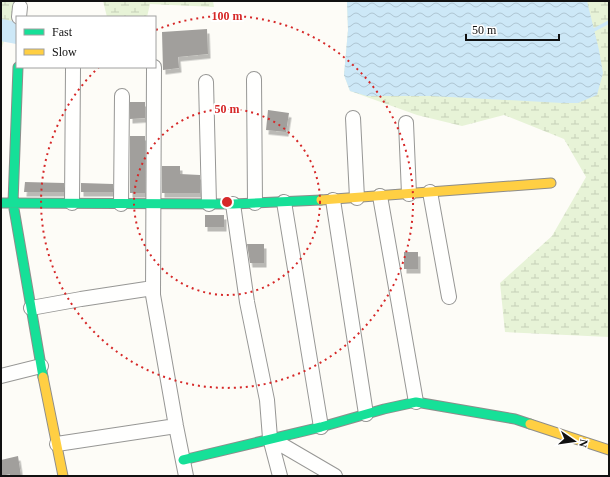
<svg xmlns="http://www.w3.org/2000/svg" width="610" height="477" viewBox="0 0 610 477" font-family="'Times New Roman',serif">
	<style>
		.wetland { fill: url(#wetland-marsh) }
		.water { fill: url(#water-waves) }
		.lines { fill: none; stroke-linecap: round; stroke-linejoin: round }
		.stream { stroke: #cde8f7; stroke-width: 3.5 }
		.river { stroke: #cde8f7; stroke-width: 22 }
		.building { fill: #a19f9c; filter: url(#shadow) }
		.street-casing { stroke: #979795; stroke-width: 16 }
		.fast-casing { stroke: #8e8d8b; stroke-width: 11 }
		.slow-casing { stroke: #8e8d8b; stroke-width: 11 }
		.street { stroke: #fffffe; stroke-width: 14 }
		.fast { stroke: #16e098; stroke-width: 9 }
		.slow { stroke: #ffcf43; stroke-width: 9 }
		.ring { fill: none; stroke: #d62828; stroke-width: 2; stroke-dasharray: 2 4 }
		.centre { fill: #d62828; stroke: #fff; stroke-width: 2 }
		.ring-label { font-size: 12px; text-anchor: middle; font-weight: bold; fill: #d62828; stroke: #fff; stroke-width: 4; stroke-linejoin: round; paint-order: stroke }
	</style>
	<defs>
		<pattern id="wetland-marsh" width="20" height="14" patternUnits="userSpaceOnUse"><rect width="20" height="14" fill="#e7f3d7"/><path d="M1 5h8M5 5V1M11 12h8M15 12V8" fill="none" stroke="#c5cfb8"/></pattern>
		<pattern id="water-waves" width="16" height="10" patternUnits="userSpaceOnUse"><rect width="16" height="10" fill="#cde8f7"/><path d="M0 5q4-4 8 0t8 0" fill="none" stroke="#afc6d3"/></pattern>
		<filter id="shadow"><feDropShadow dx="2.5" dy="4.5" stdDeviation="0" flood-color="#0004"/></filter>
	</defs>
	<rect width="100%" height="100%" fill="#fdfcf7"/>
	<path class="wetland" d="M1,1H18L1,50Z
		M103,1H213L214,7L150,4L147,17H107Z
		M347,1H609V337L505,332L500,283L552,236L586,177L564,139L504,115L462,126L417,115L350,91L344,75L348,30Z"/>
	<path class="water" d="M347,1H587L599,50L603,73L597,95L578,103H562L431,96H367L350,91L344,75L348,30Z"/>
	<g class="lines">
		<path class="stream" d="M590,32L609,22"/>
		<path class="river" d="M1,30L17,33"/>
	</g>
	<path class="building" d="M207,29L208,54L178,57L179,68L163,70L162,32Z
		M130,102H145V118L130,119Z
		M268,110L289,113L286,132L266,130Z
		M130,136H145V193H130Z
		M162,166H180V174L200,175V193H162Z
		M25,182L64,183V192H24Z
		M81,183L113,184V192H81Z
		M205,215H224V227H205Z
		M247,244H264V263H250Z
		M404,252H418V269H404Z
		M18,456L21,476H10V474L1,476V460Z"/>
	<g class="lines">
		<g class="street-casing">
			<path id="street" d="M19,17L20,7
				M154,67L153,295L176,426L186,476
				M254,79L255,203
				M206,82L209,204
				M353,118L357,198
				M406,123L409,194
				M430,192L449,297
				M380,196L416,402
				M333,200L366,414
				M284,202L321,427
				M72,203L73,68
				M121,204L122,96
				M233,204L247,302L267,400L270,438L280,476
				M31,308L81,299L153,288
				M1,376L41,366
				M270,438L335,476
				M57,444L176,426"/>
		</g>
		<g class="fast-casing">
			<path id="fast" d="M18,67L13,203L43,377
				M1,203L233,204L321,200
				M183,460L321,427L384,409L416,402L515,419L530,424"/>
		</g>
		<g class="slow-casing">
			<path id="slow" d="M321,200L551,183
				M43,377L63,476
				M530,424L609,450"/>
		</g>
		<use href="#street" class="street"/>
		<use href="#fast" class="fast"/>
		<use href="#slow" class="slow"/>
	</g>
	<g class="ring">
		<circle cx="227" cy="202" r="93"/>
		<path d="M156 30A186 186 0 1 1 99 67"/>
	</g>
	<circle cx="227" cy="202" r="6" class="centre"/>
	<g class="ring-label">
		<text x="227" y="20">100 m</text>
		<text x="227" y="113">50 m</text>
	</g>
	<rect width="610" height="477" fill="none" stroke="#111111" stroke-width="4"/>
	<rect x="16" y="16" width="140" height="52" fill="#ffffff" stroke="#a0a0a0"/>
	<rect x="24" y="29" width="20" height="6" fill="#16e098" stroke="#a0a0a0"/>
	<text x="52" y="36" font-size="12" fill="#111111">Fast</text>
	<rect x="24" y="49" width="20" height="6" fill="#ffcf43" stroke="#a0a0a0"/>
	<text x="52" y="56" font-size="12" fill="#111111">Slow</text>
	<g transform="translate(574 441) rotate(103)" stroke="#ffffff" stroke-width="3" paint-order="stroke">
	<path d="M0-3L7 15L0 10L-7 15Z" fill="#111111"/>
	<text y="-6" font-size="11" font-weight="bold" text-anchor="middle" fill="#111111">N</text>
	</g>
	<path d="M466 34v6h93v-6" fill="none" stroke="#111111" stroke-width="2"/>
	<text x="472" y="34" font-size="12" fill="#111111" stroke="#ffffff" stroke-width="3" paint-order="stroke">50 m</text>
</svg>
